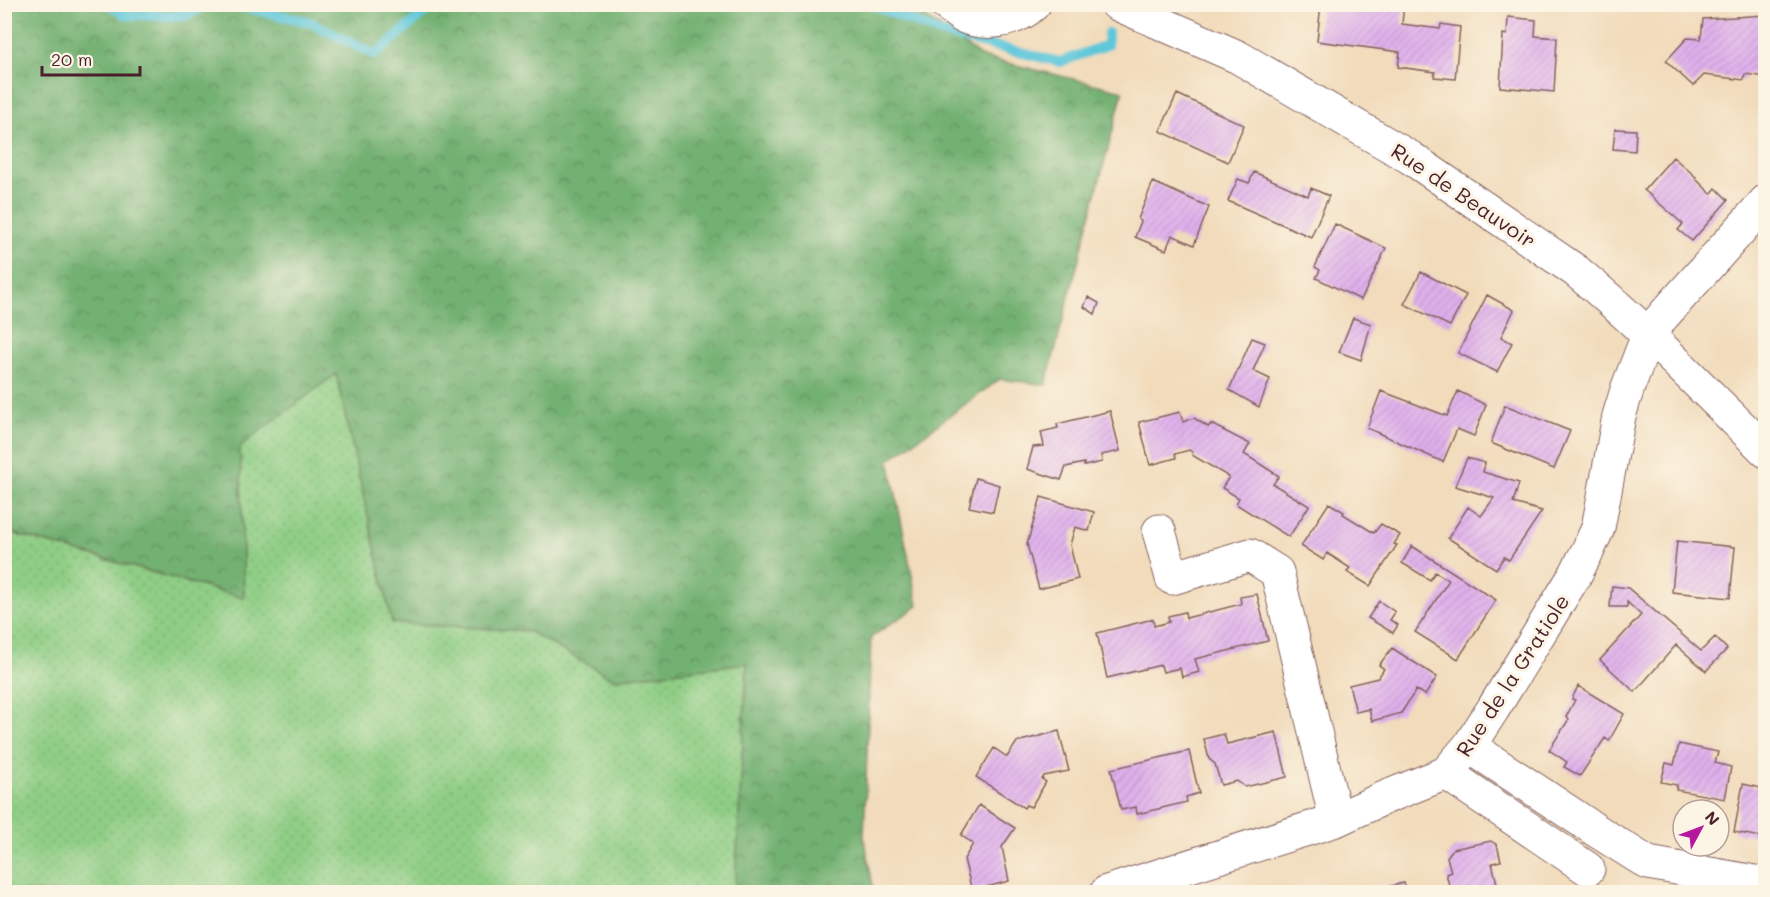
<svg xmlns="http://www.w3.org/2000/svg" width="1770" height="897" viewBox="0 0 1770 897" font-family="Mali,sans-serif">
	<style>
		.grass { fill: url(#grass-dots); stroke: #6c7658; stroke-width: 1.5 }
		.forest { fill: url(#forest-crowns); stroke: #5e684e; stroke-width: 1.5 }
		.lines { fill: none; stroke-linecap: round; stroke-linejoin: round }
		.stream { stroke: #5ec7da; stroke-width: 10 }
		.building { fill: url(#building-hatch) }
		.minor-casing { stroke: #84615d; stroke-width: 35 }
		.minor { stroke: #fff; stroke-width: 33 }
		.labels { text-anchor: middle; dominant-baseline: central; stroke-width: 6; stroke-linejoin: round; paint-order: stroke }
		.street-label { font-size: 21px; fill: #4a1f2b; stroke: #fcf5e5 }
	</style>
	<defs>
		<pattern id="grass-dots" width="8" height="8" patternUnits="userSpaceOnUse" patternTransform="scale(1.5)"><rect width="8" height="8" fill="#8fce85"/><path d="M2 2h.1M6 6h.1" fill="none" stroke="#7db073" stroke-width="1.8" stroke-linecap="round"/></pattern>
		<pattern id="forest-crowns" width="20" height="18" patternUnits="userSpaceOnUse" patternTransform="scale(1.5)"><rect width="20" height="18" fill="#73b172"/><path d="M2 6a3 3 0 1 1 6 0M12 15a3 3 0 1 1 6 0" fill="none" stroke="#608f5e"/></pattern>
		<pattern id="building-hatch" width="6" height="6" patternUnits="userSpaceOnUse" patternTransform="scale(1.5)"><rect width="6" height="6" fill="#dfb0ec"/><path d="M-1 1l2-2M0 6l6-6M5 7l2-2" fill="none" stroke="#c197cb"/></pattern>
	</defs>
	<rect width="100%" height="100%" fill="#fcf5e5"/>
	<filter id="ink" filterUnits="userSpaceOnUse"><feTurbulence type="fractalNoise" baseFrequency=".0167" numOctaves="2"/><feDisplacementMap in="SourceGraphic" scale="12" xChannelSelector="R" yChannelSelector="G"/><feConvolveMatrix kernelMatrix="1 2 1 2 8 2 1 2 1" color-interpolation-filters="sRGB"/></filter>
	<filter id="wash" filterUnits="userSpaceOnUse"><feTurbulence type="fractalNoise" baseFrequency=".008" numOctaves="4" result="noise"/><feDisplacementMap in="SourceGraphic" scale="24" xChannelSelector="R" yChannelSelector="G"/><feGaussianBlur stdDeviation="1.35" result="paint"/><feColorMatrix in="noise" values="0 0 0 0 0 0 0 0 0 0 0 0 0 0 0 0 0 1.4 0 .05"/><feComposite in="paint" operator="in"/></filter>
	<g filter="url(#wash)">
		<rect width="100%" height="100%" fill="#f1dbbb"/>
		<path class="grass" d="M336,373L392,623L528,631L614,679L747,663L735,892H5L4,531L244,598L240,446Z"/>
		<path class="forest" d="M4,5H908L982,57L1123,91L1046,385L1000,379L889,460L918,606L871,637L864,837L874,892H735L747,663L614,679L528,631L392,623L336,374L240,446L244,598L5,531Z"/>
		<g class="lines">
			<path class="stream" d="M108,4L126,15L185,16L207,4
				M230,4L310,22L375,55L435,4
				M871,4L940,33L1060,62L1107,45L1108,33"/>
		</g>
		<g id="blocks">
			<path class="building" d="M1321,4H1404L1402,24L1440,29L1441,24L1460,27L1455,79L1434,77L1435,72L1398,67L1400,52L1317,41Z
				M1766,15V77L1745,74L1744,80L1704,75L1693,86L1666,61L1687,38L1701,39L1703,19Z
				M1508,17L1536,20L1535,36L1557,38L1554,92L1500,87L1503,34L1507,35Z
				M1177,94L1244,125L1228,162L1160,131Z
				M1615,129L1636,130L1635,151L1613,149Z
				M1673,157L1696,177L1695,178L1711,194L1716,188L1728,200L1692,241L1678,230L1683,224L1644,190Z
				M1254,172L1308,196L1311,188L1329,196L1311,237L1228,201L1238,179L1249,183Z
				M1153,182L1209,207L1194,245L1172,235L1166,250L1135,237L1141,221L1138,219Z
				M1335,224L1386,248L1361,300L1316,278L1320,270L1315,267Z
				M1421,272L1466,295L1450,326L1404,304Z
				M1487,295L1514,310L1501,337L1512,343L1497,372L1458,353Z
				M1088,297L1099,303L1095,314L1084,307Z
				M1353,318L1371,324L1361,360L1339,352Z
				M1252,338L1265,343L1253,371L1270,379L1259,407L1229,390Z
				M1381,391L1447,416L1458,391L1486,405L1474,436L1457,429L1443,462L1367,428Z
				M1505,405L1570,431L1554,469L1491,443Z
				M1110,411L1120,451L1101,455L1102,462L1084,466V463L1066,467L1061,480L1027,469L1033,447L1044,446L1041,432L1058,428L1057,424Z
				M1180,412L1183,422L1194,418L1208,427L1211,424L1250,444L1244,454L1279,476L1273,484L1309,506L1289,537L1236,504L1239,498L1222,488L1229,477L1192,455L1193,453L1189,450L1175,454L1176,458L1150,465L1139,422Z
				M1467,458L1485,463L1483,472L1519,483L1513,503L1542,511L1509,560L1504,557L1496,569L1448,538L1468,507L1481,516L1494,498L1455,486Z
				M976,478L999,485L993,512L969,507Z
				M1041,497L1094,512L1089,531L1075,527L1070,545L1078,579L1039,589L1027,544Z
				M1329,503L1344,512L1343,514L1374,533L1381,524L1400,535L1394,544L1397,545L1370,586L1347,572L1350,568L1327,553L1323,560L1322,559L1301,546Z
				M1677,541L1735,547L1730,598L1672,592Z
				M1412,546L1496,600L1458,659L1415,632L1449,580L1435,572L1430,580L1402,563Z
				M1612,586L1628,588L1701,651L1715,637L1727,649L1706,671L1676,645L1635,692L1600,660L1641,615L1627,602V607H1610Z
				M1257,594L1268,641L1195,659L1199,672L1182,677L1180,668L1163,672L1161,665L1107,678L1097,633L1153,619L1154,626L1169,622L1168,616L1185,612L1186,618L1241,604L1240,597Z
				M1379,601L1395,612L1390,620L1398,625L1393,633L1368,618Z
				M1392,648L1437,677L1425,695L1416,690L1401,713L1372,721L1369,709L1356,712L1349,685L1378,678L1384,669L1379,665Z
				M1578,686L1624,714L1609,741L1605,738L1580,776L1564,767L1567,762L1549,750L1569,719L1566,717L1575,700L1572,699Z
				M1059,731L1069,771L1044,776L1042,779L1046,782L1031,807L1026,805L1024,808L976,777L994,748L1007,757L1017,742Z
				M1276,732L1287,777L1245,787L1237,781L1221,785L1215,764L1209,759L1204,739L1224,734L1227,744Z
				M1679,744L1718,752L1715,763L1731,767L1725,799L1676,790L1677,785L1661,782L1666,763L1674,765Z
				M1189,751L1199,793L1186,797L1187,802L1137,814L1136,807L1121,810L1111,769Z
				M1743,784L1766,789V838L1734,832Z
				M979,805L1015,828L1002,847L1009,881L972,891L964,859L973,844L961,835Z
				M1491,841L1497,845L1501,861L1492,863L1499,892H1451L1446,874L1451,872L1447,857L1453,849Z
				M1404,883L1407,892H1366Z"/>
		</g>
	</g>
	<g filter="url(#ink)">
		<use href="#blocks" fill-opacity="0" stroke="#84615d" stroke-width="1.5"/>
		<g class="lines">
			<g class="minor-casing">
				<path id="minor" d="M946,4C951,8 957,13 962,16C986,26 1015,22 1034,4
					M1117,4L1238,57L1411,158L1576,271C1643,326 1704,390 1766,451
					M1159,531L1172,578L1250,555L1277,572L1336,820
					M1469,746L1597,831L1648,863L1766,884
					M1446,773L1588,869
					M1107,892L1336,820L1384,798L1446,773L1469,746L1493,709L1575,575L1588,550L1598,528L1619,416L1628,387L1648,335L1663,316L1766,201"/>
			</g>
			<use href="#minor" class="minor"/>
		</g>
	</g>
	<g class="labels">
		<g class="street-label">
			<text transform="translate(1464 195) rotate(34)">Rue de Beauvoir</text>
			<text transform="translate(1512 675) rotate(-57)">Rue de la Gratiole</text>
		</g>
	</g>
	<rect width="1770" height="897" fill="none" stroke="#fcf5e5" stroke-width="24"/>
	<g transform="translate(1701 828) rotate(49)"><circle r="28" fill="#fcf5e5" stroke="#b59f9b" stroke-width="1.5"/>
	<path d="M0-4.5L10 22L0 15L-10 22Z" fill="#b5179e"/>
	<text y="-9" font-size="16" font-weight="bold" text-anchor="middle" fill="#4a1f2b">N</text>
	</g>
	<path d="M42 66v9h98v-9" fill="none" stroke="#4a1f2b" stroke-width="3"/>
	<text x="51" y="66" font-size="18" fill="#4a1f2b" stroke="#fcf5e5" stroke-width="4.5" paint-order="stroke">20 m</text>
</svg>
